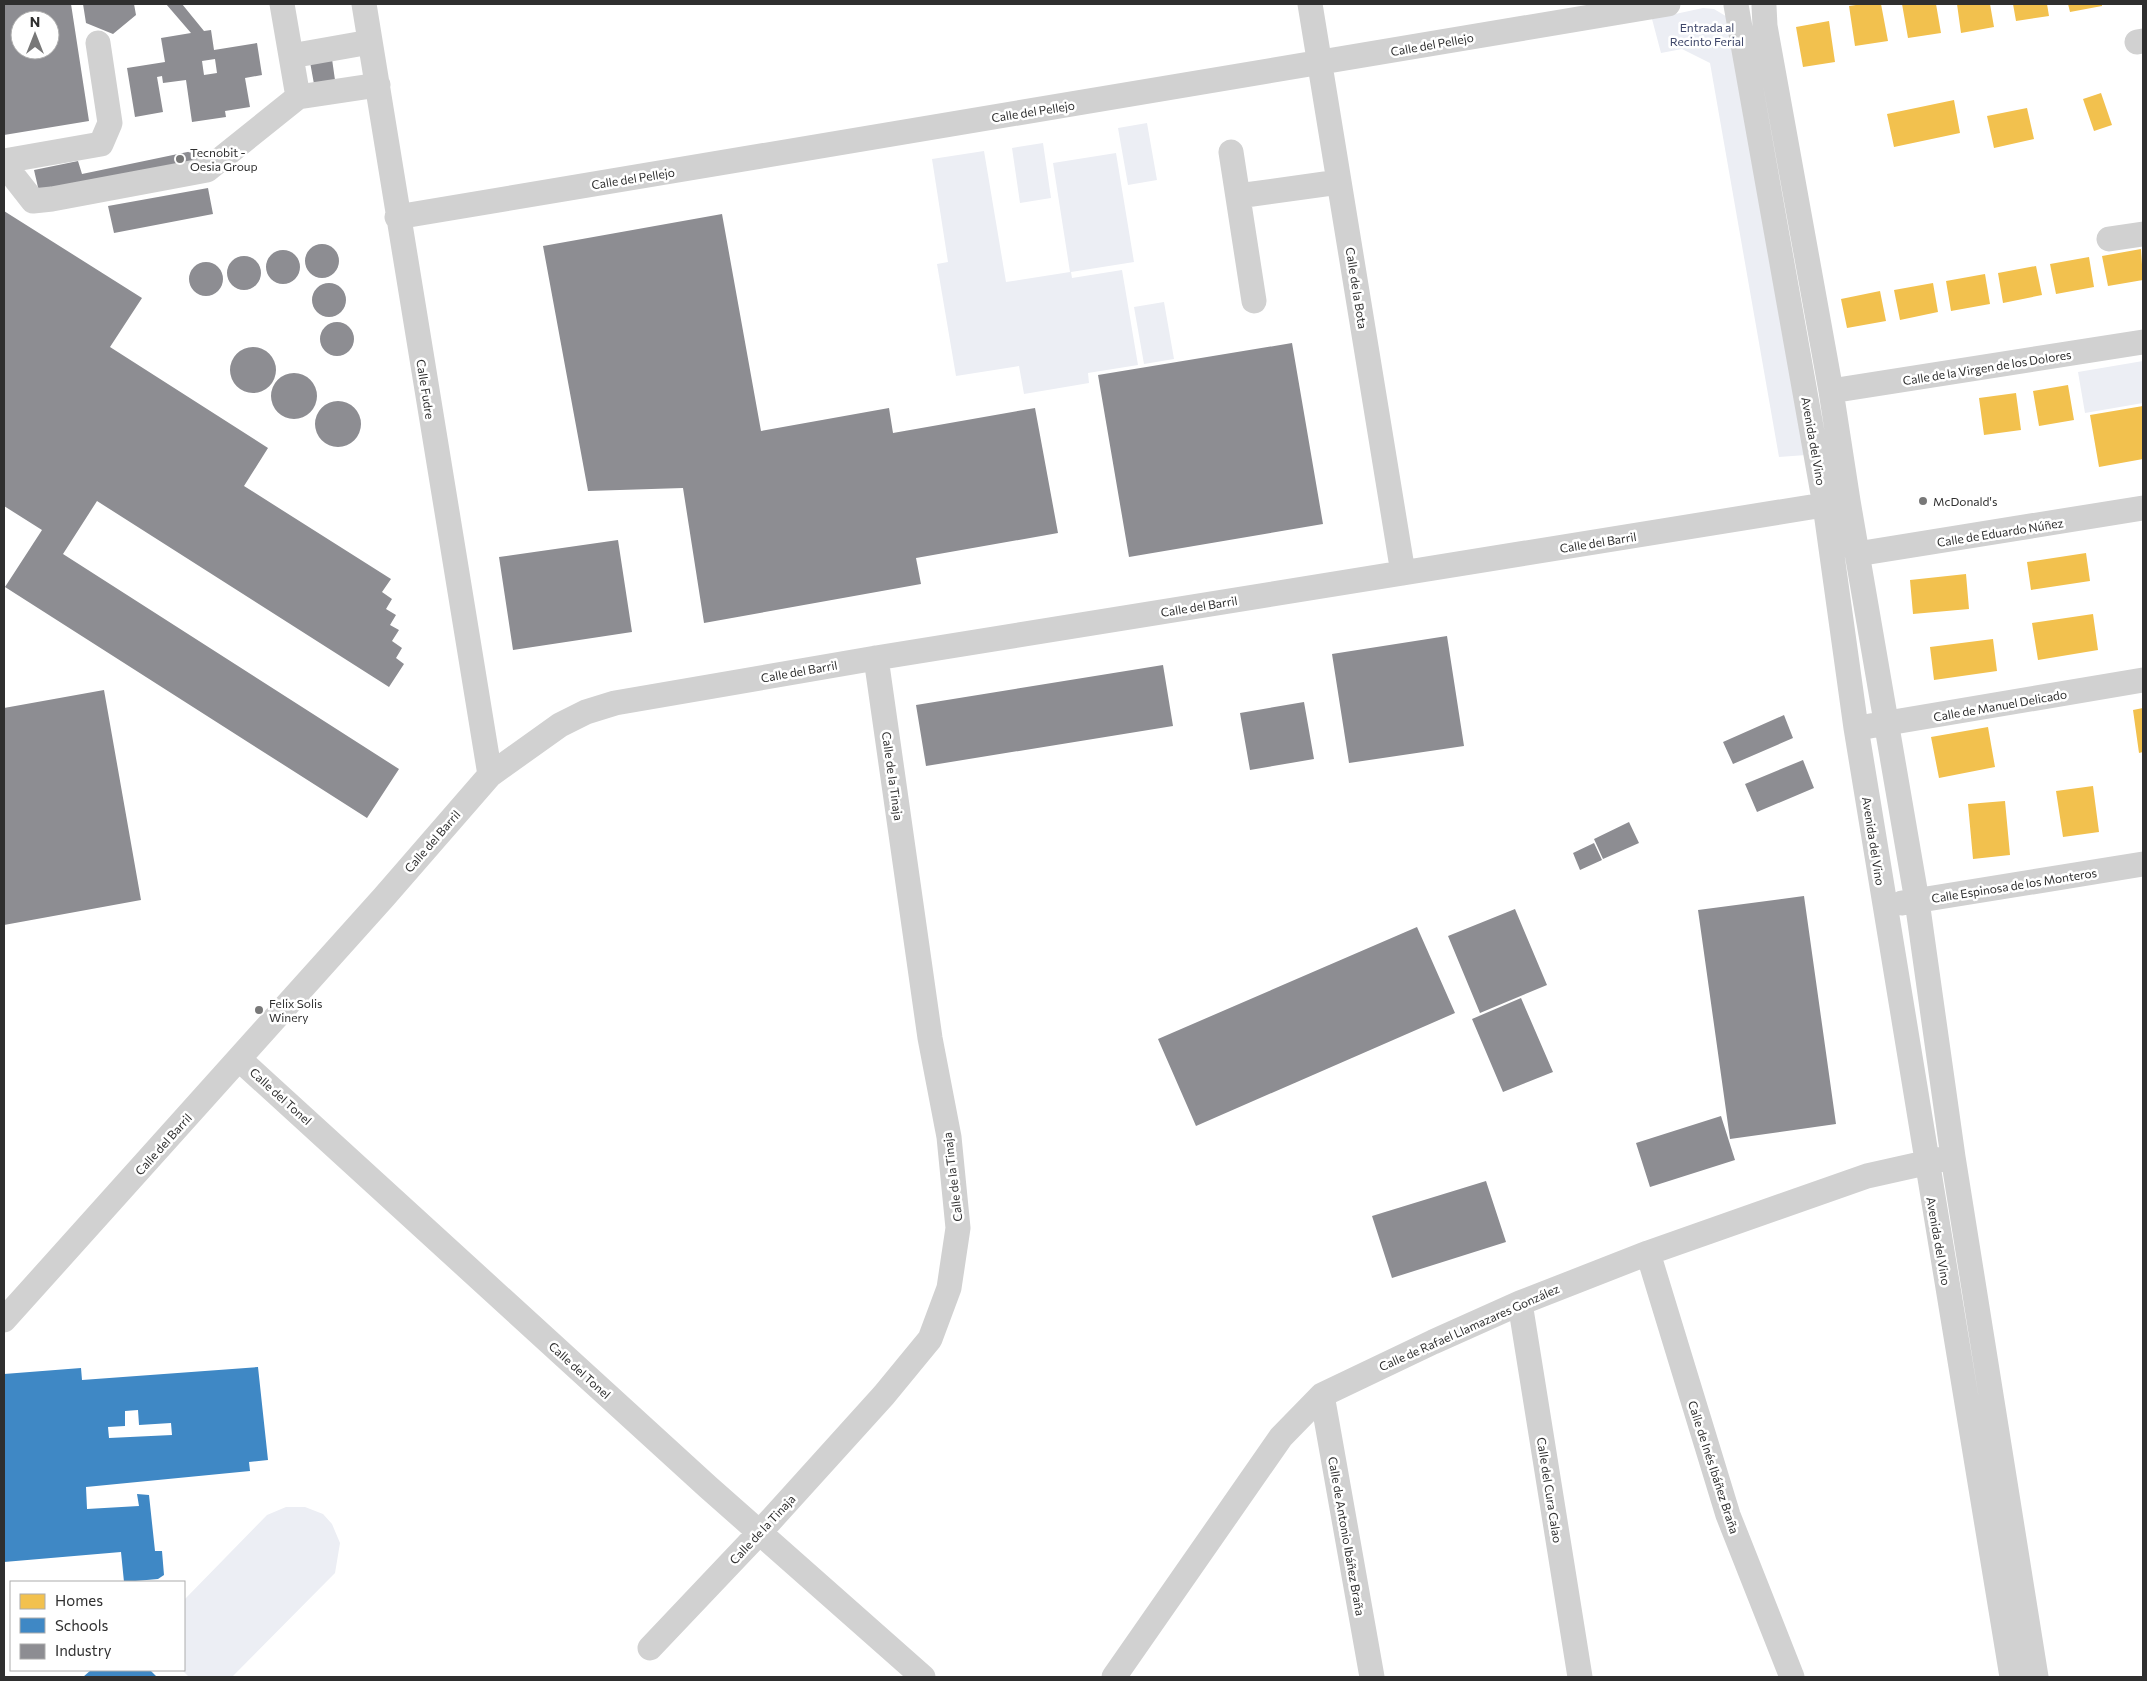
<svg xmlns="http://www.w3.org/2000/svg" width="2147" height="1681" viewBox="0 0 2147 1681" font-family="Commissioner,sans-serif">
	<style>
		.green { fill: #eceef4 }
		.homes { fill: #f2c14e }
		.schools { fill: #3f88c5; fill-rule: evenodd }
		.industry { fill: #8d8d92; fill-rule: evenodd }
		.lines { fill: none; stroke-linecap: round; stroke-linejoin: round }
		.minor { stroke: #d1d1d1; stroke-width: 25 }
		.poi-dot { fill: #787878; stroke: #fff; stroke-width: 2 }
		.labels { text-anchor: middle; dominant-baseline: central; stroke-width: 5; stroke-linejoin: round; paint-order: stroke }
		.park-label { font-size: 12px; fill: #3e4669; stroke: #fff }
		.street-label { font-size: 12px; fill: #2f2f2f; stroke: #fff }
		.poi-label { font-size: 12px; fill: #2f2f2f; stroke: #fff; text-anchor: start }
	</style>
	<rect width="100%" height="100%" fill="#fff"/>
	<path class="green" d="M1703,8L1714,9L1734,21L1806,455L1779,457L1710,63L1682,49L1661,53L1652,19Z
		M1147,123L1157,180L1128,185L1118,128Z
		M1043,143L1051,198L1020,203L1012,148Z
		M984,151L1006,282L1070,272L1053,163L1116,153L1134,262L1071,272L1072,278L1122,270L1138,365L1088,373L1089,383L1024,394L1019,366L956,376L937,264L948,262L932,159Z
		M1164,302L1174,359L1144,364L1134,307Z
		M2143,361V403L2085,413L2078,372Z
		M286,1507H305L323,1514L332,1524L340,1543L335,1573L232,1677H189L182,1670H184V1600L267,1515Z"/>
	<path class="homes" d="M1863,4H1881L1888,41L1855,46L1849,6Z
		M1902,4H1936L1941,33L1908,38Z
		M1957,4H1990L1994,27L1961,33Z
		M2013,4H2047L2049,16L2016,21Z
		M2068,4H2102V6L2070,12Z
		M1829,21L1835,62L1803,67L1796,27Z
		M2101,93L2112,125L2094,131L2083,99Z
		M1954,100L1960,133L1894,147L1887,114Z
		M2027,108L2034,139L1994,148L1987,116Z
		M2141,249L2143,280L2108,286L2102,256Z
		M2089,257L2094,287L2056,294L2050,264Z
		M2036,266L2042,295L2003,303L1998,273Z
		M1985,274L1990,304L1951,311L1946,281Z
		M1933,283L1938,312L1900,320L1894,290Z
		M1880,291L1886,321L1847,328L1841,299Z
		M2068,385L2074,420L2039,426L2033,391Z
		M2016,393L2021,430L1984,435L1979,398Z
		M2143,406V459L2099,467L2090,415Z
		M2086,553L2090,581L2031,590L2027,562Z
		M1966,574L1969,609L1913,614L1910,580Z
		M2093,614L2098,650L2038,660L2032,623Z
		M1993,639L1997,671L1934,680L1930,647Z
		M2143,708V752L2139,753L2133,710Z
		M1988,727L1995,767L1939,778L1931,737Z
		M2093,786L2099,832L2063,837L2056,791Z
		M2005,801L2010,855L1973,859L1968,804Z"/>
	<path class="schools" d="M258,1367L268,1460L249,1462L250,1471L86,1487L87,1509L139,1506L137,1494L149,1495L155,1551H162L164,1575L158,1579L124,1582L121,1552L4,1562V1374L81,1368L82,1380ZM138,1410L139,1425L171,1423L172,1435L109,1438L108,1427L125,1426V1411Z
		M91,1670H150L157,1677H83Z"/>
	<path class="industry" d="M4,4H71L89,121L4,135ZM20,20H50V50H20Z
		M83,4H134L136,15L113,34L86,23Z
		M166,4H182L204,31L211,30L214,50L257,43L262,75L245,78L250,107L225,111L226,117L192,122L186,80L163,83L162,76L157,77L163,112L135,117L127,68L165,62L161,38L191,33ZM215,59L217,73L204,75L202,61Z
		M332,59L335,80L314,84L310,62Z
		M197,150L201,165L40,196L34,170L78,161L82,174Z
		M208,188L213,214L114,233L108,206Z
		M4,211L142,298L110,347L268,448L244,486L391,579L382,592L392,599L386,609L396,615L390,625L399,630L392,641L402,648L396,658L404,664L389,687L97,501L63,554L399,769L367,818L5,587L42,530L4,506Z
		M722,214L761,431L889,408L893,433L1035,408L1058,533L916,558L921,584L704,623L683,488L588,491L543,246Z
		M305 261a17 17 0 1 1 34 0a17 17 0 1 1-34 0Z
		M266 267a17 17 0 1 1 34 0a17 17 0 1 1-34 0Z
		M227 273a17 17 0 1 1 34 0a17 17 0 1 1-34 0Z
		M189 279a17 17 0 1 1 34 0a17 17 0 1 1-34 0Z
		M312 300a17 17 0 1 1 34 0a17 17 0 1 1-34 0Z
		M320 339a17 17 0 1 1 34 0a17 17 0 1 1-34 0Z
		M1292,343L1323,524L1129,557L1098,375Z
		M230 370a23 23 0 1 1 46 0a23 23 0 1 1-46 0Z
		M271 396a23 23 0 1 1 46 0a23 23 0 1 1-46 0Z
		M315 424a23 23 0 1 1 46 0a23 23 0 1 1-46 0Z
		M618,540L632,632L513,650L499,557Z
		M1447,636L1464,746L1349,763L1332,654Z
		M1163,665L1173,726L926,766L916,705Z
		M104,690L141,900L4,925V708Z
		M1304,702L1314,759L1250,770L1240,713Z
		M1784,715L1793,738L1733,764L1723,742Z
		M1803,760L1814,788L1757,812L1745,784Z
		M1629,822L1639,843L1603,859L1594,839Z
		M1594,843L1602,860L1580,870L1573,853Z
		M1804,896L1836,1124L1730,1139L1698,910Z
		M1515,909L1547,985L1480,1013L1448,936Z
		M1417,927L1455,1013L1196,1126L1158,1039Z
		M1521,998L1553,1072L1503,1092L1472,1019Z
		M1721,1116L1735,1160L1650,1187L1636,1143Z
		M1486,1181L1506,1242L1392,1278L1372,1216Z"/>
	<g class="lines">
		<path class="minor" d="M282,4L298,97
			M364,4L490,775
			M1310,4L1403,573
			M1736,5L1825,505L1856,728L2012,1677
			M1764,6L1765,26L1831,391L1848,501L1917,901L1953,1157L2036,1677
			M2137,42L2143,41
			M291,56L370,42
			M1231,152L1254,301
			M4,161L101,144L110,123L98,43
			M4,164L33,201L52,199L207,170L298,97L378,85
			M1238,196L1339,182
			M397,217L1668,4
			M2109,239L2143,234
			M1831,391L2143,342
			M1857,554L2143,508
			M1870,726L2143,680
			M1902,903L2143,864
			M239,1059L708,1487L923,1677
			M1648,1253L1728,1515L1792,1677
			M1520,1303L1580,1677
			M4,1320L384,897L490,775L560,725L586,712L615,703L876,658L1848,501
			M1322,1395L1372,1677
			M650,1648L760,1532L884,1395L930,1339L949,1288L958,1228L949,1137L930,1038L876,658
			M1114,1677L1281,1437L1322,1395L1433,1342L1520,1303L1648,1253L1867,1176L1943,1159"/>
	</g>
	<g class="poi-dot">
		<circle cx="180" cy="159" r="5"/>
		<circle cx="1923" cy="501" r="5"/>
		<circle cx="259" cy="1010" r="5"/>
	</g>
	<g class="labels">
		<g class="park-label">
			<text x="1707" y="27">Entrada al<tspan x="1707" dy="14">Recinto Ferial</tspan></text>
		</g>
		<g class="street-label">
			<text transform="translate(1432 44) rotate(-10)">Calle del Pellejo</text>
			<text transform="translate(1033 111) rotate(-9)">Calle del Pellejo</text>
			<text transform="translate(633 178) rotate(-9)">Calle del Pellejo</text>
			<text transform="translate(1357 288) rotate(81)">Calle de la Bota</text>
			<text transform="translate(1987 367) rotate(-9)">Calle de la Virgen de los Dolores</text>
			<text transform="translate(426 389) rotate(81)">Calle Fudre</text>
			<text transform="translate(1814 441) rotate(80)">Avenida del Vino</text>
			<text transform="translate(2000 532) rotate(-9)">Calle de Eduardo Núñez</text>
			<text transform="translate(1598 542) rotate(-9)">Calle del Barril</text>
			<text transform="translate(1199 606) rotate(-9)">Calle del Barril</text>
			<text transform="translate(799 671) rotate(-10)">Calle del Barril</text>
			<text transform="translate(2000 705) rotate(-10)">Calle de Manuel Delicado</text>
			<text transform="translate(893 776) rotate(82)">Calle de la Tinaja</text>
			<text transform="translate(432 841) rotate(-49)">Calle del Barril</text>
			<text transform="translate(1874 841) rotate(81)">Avenida del Vino</text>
			<text transform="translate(2014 885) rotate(-9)">Calle Espinosa de los Monteros</text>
			<text transform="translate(281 1096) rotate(42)">Calle del Tonel</text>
			<text transform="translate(163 1144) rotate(-48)">Calle del Barril</text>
			<text transform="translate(952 1177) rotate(-97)">Calle de la Tinaja</text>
			<text transform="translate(1939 1241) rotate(80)">Avenida del Vino</text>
			<text transform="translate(1469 1327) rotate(-24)">Calle de Rafael Llamazares González</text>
			<text transform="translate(580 1370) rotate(42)">Calle del Tonel</text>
			<text transform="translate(1714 1467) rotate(72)">Calle de Inés Ibáñez Braña</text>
			<text transform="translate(1550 1490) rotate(81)">Calle del Cura Calao</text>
			<text transform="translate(762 1529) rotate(-47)">Calle de la Tinaja</text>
			<text transform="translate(1347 1536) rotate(80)">Calle de Antonio Ibáñez Braña</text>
		</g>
		<g class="poi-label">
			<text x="190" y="152">Tecnobit -<tspan x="190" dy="14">Oesia Group</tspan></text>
			<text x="1933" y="501">McDonald's</text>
			<text x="269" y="1003">Felix Solis<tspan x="269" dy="14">Winery</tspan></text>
		</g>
	</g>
	<rect width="2147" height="1681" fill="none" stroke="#2f2f2f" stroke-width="10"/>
	<rect x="10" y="1581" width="175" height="90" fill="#ffffff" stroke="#acacac"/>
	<rect x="20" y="1594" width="25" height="15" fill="#f2c14e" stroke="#acacac"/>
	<text x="55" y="1606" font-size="15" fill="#2f2f2f">Homes</text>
	<rect x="20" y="1618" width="25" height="15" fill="#3f88c5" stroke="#acacac"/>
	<text x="55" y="1631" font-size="15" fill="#2f2f2f">Schools</text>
	<rect x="20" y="1644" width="25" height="15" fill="#8d8d92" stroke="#acacac"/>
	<text x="55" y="1656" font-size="15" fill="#2f2f2f">Industry</text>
	<g transform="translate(35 35)"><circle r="24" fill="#ffffff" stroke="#acacac"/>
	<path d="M0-4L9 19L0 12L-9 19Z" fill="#787878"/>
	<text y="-8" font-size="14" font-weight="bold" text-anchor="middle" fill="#2f2f2f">N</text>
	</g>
</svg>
